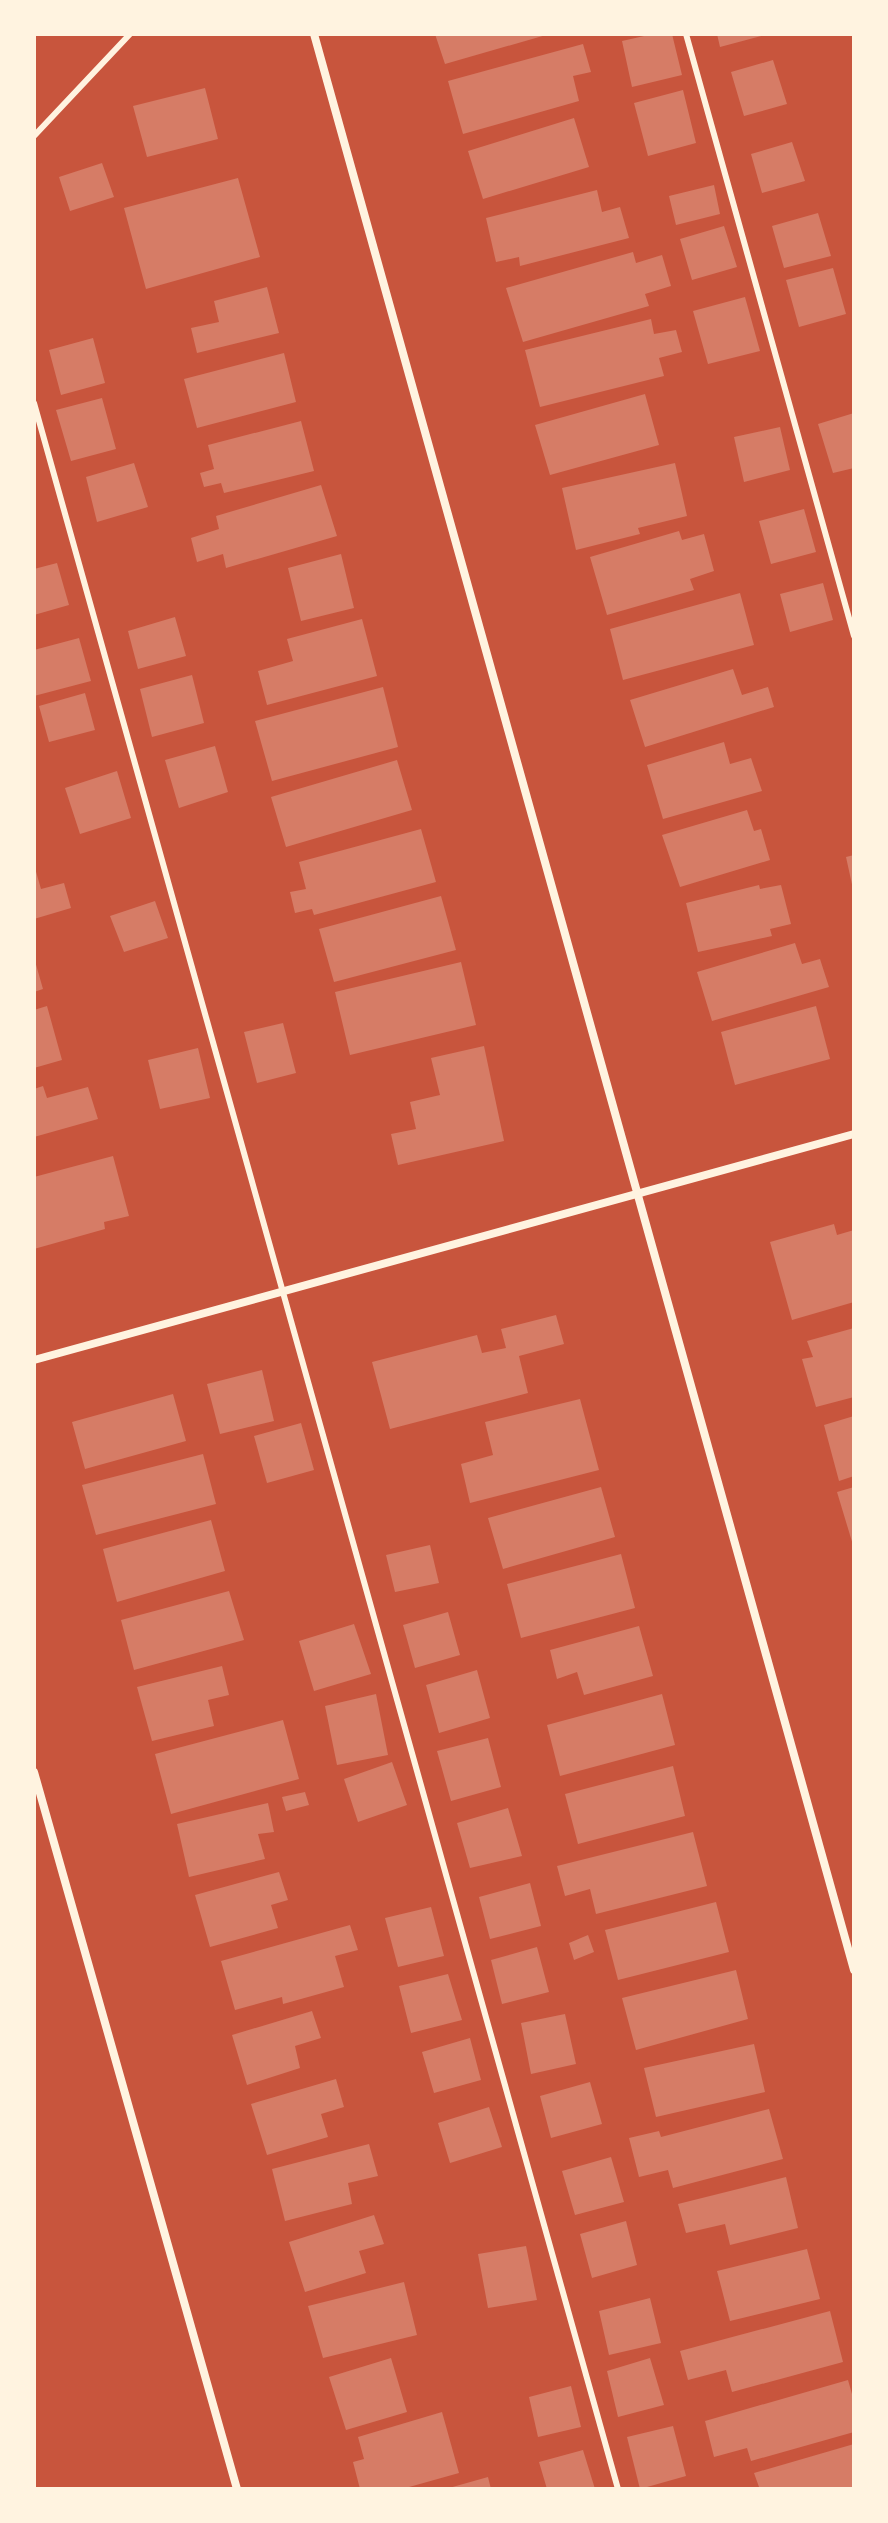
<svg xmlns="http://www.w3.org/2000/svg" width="888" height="2523" viewBox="0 0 888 2523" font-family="'Open Sans',sans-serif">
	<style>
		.building { fill: #d67c66 }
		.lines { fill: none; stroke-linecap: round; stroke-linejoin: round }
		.service { stroke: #fff3e0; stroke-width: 6 }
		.minor { stroke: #fff3e0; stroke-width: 8 }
	</style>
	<rect width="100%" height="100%" fill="#c8553d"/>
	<path class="building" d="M435,34H545L546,35L445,64Z
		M653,34H672L682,75L632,87L622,41Z
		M717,34H764L765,35L720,47Z
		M583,44L591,72L573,76L579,101L463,134L448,81Z
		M773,60L787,104L744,116L731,72Z
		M205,88L218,139L147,157L133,106Z
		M683,90L696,143L648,156L634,103Z
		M574,118L589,167L483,199L468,151Z
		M792,142L805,181L762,193L751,154Z
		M102,163L114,197L70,211L59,177Z
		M238,178L260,257L146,289L124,208Z
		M714,185L720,214L676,225L669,196Z
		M597,190L602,212L620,207L629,238L520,266L519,257L496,262L486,218Z
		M818,213L831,256L784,268L772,226Z
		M724,226L737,267L692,280L680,239Z
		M633,252L636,263L662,255L671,286L645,294L649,306L523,342L506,288Z
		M833,268L846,314L799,327L786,280Z
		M267,287L279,333L197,353L191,328L219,322L214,301Z
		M745,297L760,351L708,364L693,311Z
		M651,319L654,334L676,330L682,352L659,358L664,376L540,407L525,350Z
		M93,338L105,383L61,395L49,350Z
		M284,353L296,402L197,428L184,379Z
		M645,394L659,445L550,475L535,425Z
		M102,398L116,449L71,461L56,410Z
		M854,413V468L833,473L818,424Z
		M301,421L314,471L224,493L221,483L204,487L200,473L214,469L208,445Z
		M780,427L790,470L744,482L734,437Z
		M134,463L148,507L97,522L86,477Z
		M675,463L687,516L638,528L640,534L576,550L562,488Z
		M321,485L337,536L226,568L223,554L197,562L191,538L219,529L216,516Z
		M804,509L816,552L771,564L759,521Z
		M679,531L682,540L704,534L714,571L690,579L694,590L607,615L590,557Z
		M341,554L354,608L301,621L288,568Z
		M57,563L69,605L34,615V569Z
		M823,583L833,620L790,632L780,594Z
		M740,593L754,645L623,680L610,629Z
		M175,617L186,656L138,669L128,631Z
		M362,619L377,676L267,705L258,671L293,661L287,639Z
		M79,638L91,681L34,696V650Z
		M733,669L742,695L768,687L774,707L645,747L630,700Z
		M192,675L204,723L152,737L140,689Z
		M383,687L398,747L272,781L255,721Z
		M85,693L95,730L49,742L39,706Z
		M724,742L730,764L751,758L762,791L663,819L647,765Z
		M215,746L228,792L179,808L165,760Z
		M397,760L412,810L286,847L271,797Z
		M117,771L131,818L80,834L65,788Z
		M747,810L754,831L761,829L770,860L680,887L662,835Z
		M421,829L436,882L314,915L312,909L295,913L290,892L306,889L299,862Z
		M854,855V889H853L846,857Z
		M35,868L41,889L64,883L71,908L34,919Z
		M759,885L760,889L781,885L791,924L770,929L772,936L698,952L686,903Z
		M441,896L456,950L334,982L319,929Z
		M155,901L168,938L124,952L110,916Z
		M795,943L802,964L820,959L829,987L712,1021L697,972Z
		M35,961L43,989L34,992V962Z
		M461,962L476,1025L350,1055L335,992Z
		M47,1006L62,1060L34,1068V1010Z
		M816,1006L830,1059L735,1085L721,1032Z
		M283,1023L296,1073L257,1083L244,1032Z
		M484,1046L504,1141L398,1165L391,1134L416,1129L410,1102L440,1095L431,1058Z
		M198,1048L210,1098L160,1109L148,1060Z
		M43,1086L47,1098L88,1087L98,1119L34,1137V1089Z
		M113,1156L129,1216L104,1222L105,1229L34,1249V1177Z
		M834,1224L837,1235L854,1230V1302L792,1320L770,1242Z
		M556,1315L564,1344L519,1356L528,1393L390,1429L372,1362L477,1335L482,1353L506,1348L501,1329Z
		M854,1328V1397L816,1407L802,1359L813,1357L807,1341Z
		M262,1370L274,1421L220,1434L207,1384Z
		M173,1394L186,1441L85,1469L72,1422Z
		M580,1399L599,1470L470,1503L461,1464L493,1455L485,1422Z
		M854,1416V1476L839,1481L824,1425Z
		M301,1423L314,1470L267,1483L254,1436Z
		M203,1454L216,1504L96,1535L82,1485Z
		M601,1487L615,1537L503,1569L488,1518Z
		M854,1487V1545H853L837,1492Z
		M211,1520L225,1571L117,1602L103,1549Z
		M430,1545L439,1583L395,1592L386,1555Z
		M621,1554L635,1608L521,1638L507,1584Z
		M229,1591L244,1640L134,1670L121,1620Z
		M448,1612L460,1655L415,1668L403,1625Z
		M354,1624L371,1674L314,1691L299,1641Z
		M639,1626L653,1676L584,1695L577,1672L557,1679L550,1650Z
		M222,1666L229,1695L208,1700L214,1726L152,1741L137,1687Z
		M477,1670L490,1718L439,1733L426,1685Z
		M376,1694L388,1755L337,1765L325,1706Z
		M662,1694L675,1745L560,1776L547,1725Z
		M283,1720L299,1779L171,1814L155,1754Z
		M488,1738L501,1787L451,1801L437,1751Z
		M392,1762L407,1805L358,1822L344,1779Z
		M673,1766L685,1816L578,1844L565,1794Z
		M305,1792L309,1805L286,1811L282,1797Z
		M268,1803L274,1832L258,1834L265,1859L189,1877L177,1824Z
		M508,1808L522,1856L470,1868L457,1823Z
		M693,1832L707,1886L596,1914L590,1889L565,1896L557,1866Z
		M279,1872L288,1900L271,1905L278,1928L210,1947L195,1895Z
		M530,1883L541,1926L490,1939L479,1897Z
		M716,1902L729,1952L618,1980L605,1930Z
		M431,1907L444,1956L398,1967L385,1918Z
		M350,1925L358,1950L335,1956L344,1987L283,2004L282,1997L235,2010L221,1961Z
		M588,1935L594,1952L574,1960L569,1943Z
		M537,1947L549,1992L502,2004L491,1960Z
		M736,1970L748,2019L636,2050L622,1998Z
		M448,1974L462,2020L411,2033L399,1986Z
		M312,2011L321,2038L295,2046L300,2068L247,2085L232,2035Z
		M565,2014L576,2064L531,2074L521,2023Z
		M470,2038L481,2080L434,2093L422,2052Z
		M754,2044L765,2092L656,2117L644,2068Z
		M336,2079L344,2107L321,2114L328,2137L267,2155L251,2104Z
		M590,2082L602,2124L551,2138L540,2096Z
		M489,2107L502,2147L450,2163L438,2123Z
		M769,2109L783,2159L673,2188L668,2170L639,2177L629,2138L659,2131L661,2137Z
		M369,2144L378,2176L348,2183L352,2204L285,2221L272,2169Z
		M611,2157L624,2202L575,2215L562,2171Z
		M786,2177L798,2228L730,2245L725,2224L686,2233L678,2204Z
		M374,2215L384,2244L359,2251L366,2273L305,2292L289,2242Z
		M626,2221L637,2265L592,2278L580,2234Z
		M526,2246L537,2300L488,2308L478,2254Z
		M807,2249L820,2299L730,2321L717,2271Z
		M404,2282L417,2335L323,2358L308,2306Z
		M650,2298L661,2343L609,2355L599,2311Z
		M830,2311L843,2362L732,2392L726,2370L688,2380L680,2351Z
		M391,2358L407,2412L346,2430L329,2377Z
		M650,2358L664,2405L618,2417L607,2371Z
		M848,2380L854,2401V2432L751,2461L747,2448L714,2457L705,2421Z
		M571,2386L581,2427L538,2437L529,2397Z
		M442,2412L459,2473L402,2489H360L353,2462L364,2459L358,2437Z
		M673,2426L686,2476L640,2489L627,2437Z
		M854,2444V2489H753L759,2487L754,2473Z
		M583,2450L595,2489H547L539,2462Z
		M488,2477L491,2489H449V2488Z"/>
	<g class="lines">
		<path class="service" d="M686,34L854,636
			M34,136L130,34
			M34,403L618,2489"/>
		<path class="minor" d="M314,34L854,1970
			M34,1360L854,1134
			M34,1772L237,2489"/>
	</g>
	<rect width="888" height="2523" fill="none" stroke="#fff3e0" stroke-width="72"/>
</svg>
